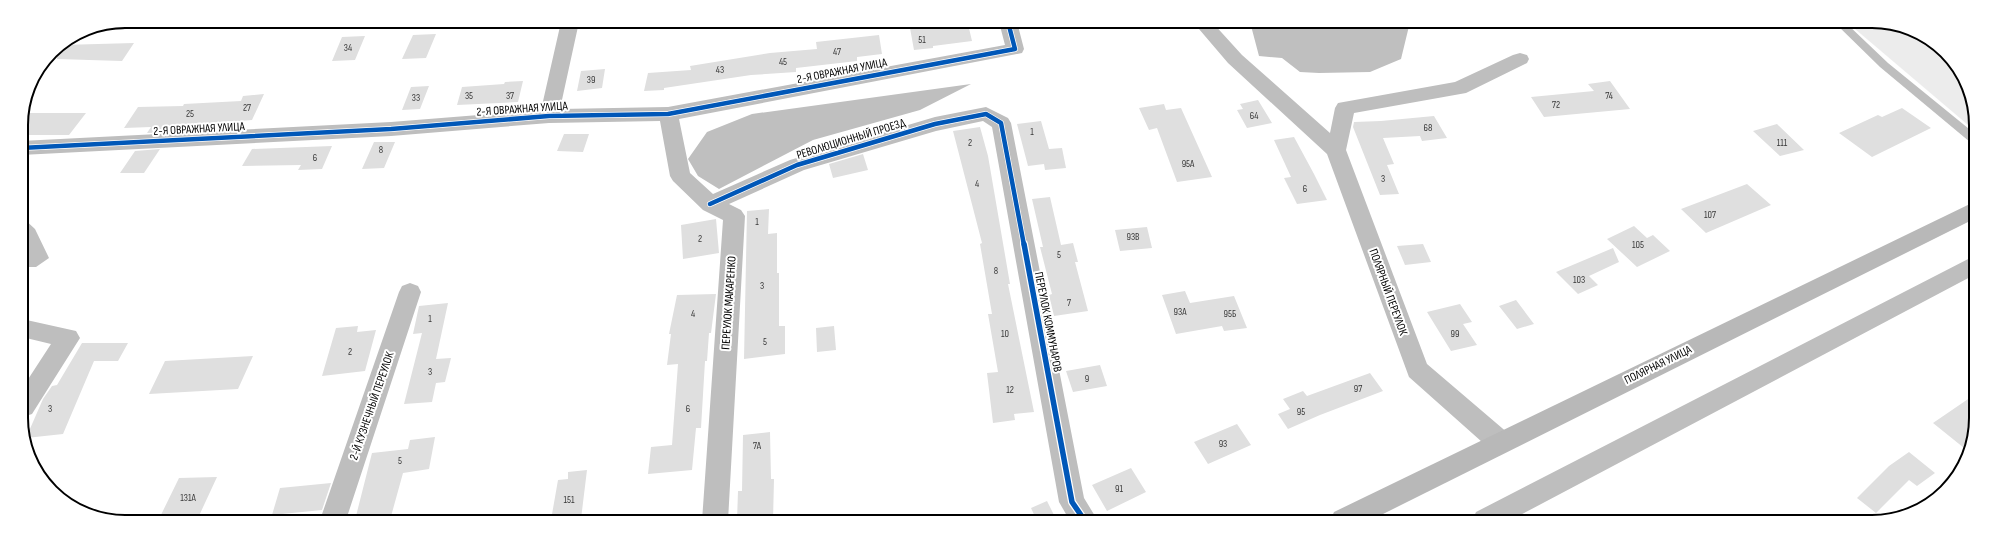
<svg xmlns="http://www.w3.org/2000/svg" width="1997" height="543" viewBox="0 0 1997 543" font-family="'Sofia Sans Condensed',sans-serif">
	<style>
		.green { fill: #ececec }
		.water { fill: #bfbfbf }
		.building { fill: #dfdfdf }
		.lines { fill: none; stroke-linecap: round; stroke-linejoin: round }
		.lane { fill: #bebebe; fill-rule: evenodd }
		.street { fill: #bebebe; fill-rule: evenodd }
		.secondary { fill: #b8b8b8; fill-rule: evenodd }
		.cycleway-far1-casing { stroke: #fff; stroke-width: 6 }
		.cycleway-casing { stroke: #fff; stroke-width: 8 }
		.cycleway-far1 { stroke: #0057b8; stroke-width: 4.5 }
		.cycleway { stroke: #0057b8; stroke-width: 5.5 }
		.labels { text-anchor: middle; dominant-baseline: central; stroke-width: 4; stroke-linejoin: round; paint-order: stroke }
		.number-label { font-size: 10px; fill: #383838 }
		.street-label { font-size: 12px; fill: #000; stroke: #fff }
		.rim { fill: none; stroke: #000; stroke-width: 2 }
	</style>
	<rect width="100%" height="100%" fill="#fff"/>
	<path class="green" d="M1848,23H1892L1946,52L1974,105V130Z"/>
	<path class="water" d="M1250,22H1410L1401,59L1370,72L1319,73L1300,72L1282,58L1259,56Z
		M971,84L920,110L813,140L719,189L698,176L688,159L707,132L752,114Z
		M22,217L35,229L49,258L36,267H22Z"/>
	<path class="building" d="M958,23V25L968,24L972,41L933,46V48L914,50L910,28Z
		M436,34L426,58L402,59L413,35Z
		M879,35L882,54L857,57V61L796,68V72L751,75L664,88V90L644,91L648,73L691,70L690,66L770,53L817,49L816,42Z
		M365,36L355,60L332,61L342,37Z
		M134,43L122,61L57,59V48L62,45Z
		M605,69L602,88L577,91L581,71Z
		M523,81L518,102L457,105L462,87L504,84L505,82Z
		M1610,81L1630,109L1544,117L1531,97L1594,91L1588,84Z
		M429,86L420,109L402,110L411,87Z
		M264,94L252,120L175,126L172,132L147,133L151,127L124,128L138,107L183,106L184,104L241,101L243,96Z
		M1258,100L1272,123L1247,128L1237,110L1243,109L1240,104Z
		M1164,104L1166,110L1181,108L1212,177L1177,182L1157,128L1149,130L1139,108Z
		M1902,108L1931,128L1872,157L1839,133L1878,115L1882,117Z
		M23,113H86L69,135H21Z
		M1434,116L1447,138L1422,141L1420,136L1383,138L1394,164L1387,165L1399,194L1380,195L1353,127L1354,122L1381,121Z
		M1041,121L1049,149L1062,148L1066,168L1045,170L1044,164L1028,166L1017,124Z
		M1777,124L1804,150L1780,156L1753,131Z
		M980,127L988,156L1010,284H1008L1034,412L1014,414L1015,420L993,423L987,373L998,372L988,314H992L980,244L982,243L953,131Z
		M564,134H589L583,152L557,151Z
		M1294,137L1314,174L1327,200L1297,204L1284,178L1291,177L1274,140Z
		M374,142H395L384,168L362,169Z
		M332,146L322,169L298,170L301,165L242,166L252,149Z
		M160,149L144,173H120L135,151Z
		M863,154L868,170L833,178L829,164Z
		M1747,184L1771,205L1706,233L1681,209Z
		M1050,197L1061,245L1073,243L1078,262H1075L1088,311L1054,316L1049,295L1052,294L1040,247H1043L1032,199Z
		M769,209L768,234L777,233V273H779V326H785V354L744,359L747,211Z
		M716,219L719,253L683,259L681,225Z
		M1634,226L1647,238L1653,235L1670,251L1637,267L1607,239Z
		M1147,227L1152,248L1120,251L1115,230Z
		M1423,244L1431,262L1405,265L1397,246Z
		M1613,248L1619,262L1589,276L1598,285L1578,294L1556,272Z
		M1185,291L1190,303L1234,296L1247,328L1224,331L1222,326L1176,334L1162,295Z
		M716,294L711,333H709L707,361H705L701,428H696L692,470L648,474L651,447L672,445L678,364L667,365L671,334H669L677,295Z
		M1516,300L1534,324L1517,329L1499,306Z
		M448,303L436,359L451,358L445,382L436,383L432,402L404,404L422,333L413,334L419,306Z
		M1460,304L1472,322L1463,324L1477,345L1451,351L1427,312Z
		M358,326L357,332L376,330L365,371L322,376L336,328Z
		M834,326L836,350L817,352L816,328Z
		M82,343H128L118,361H94L63,434L26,438L43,399L52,386L57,385Z
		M253,356L238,389L149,394L165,361Z
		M1100,365L1107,386L1073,392L1066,371Z
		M1370,373L1383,391L1320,415L1288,429L1278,414L1290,409L1283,399L1303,391L1307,396Z
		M1974,395V438L1969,452L1933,423Z
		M1237,424L1251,445L1208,464L1194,442Z
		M770,432L771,479H774L773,521H737L738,491H742L743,435Z
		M435,437L429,469L403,473L390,520H355L372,453L408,449L410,440Z
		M1909,452L1935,473L1917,486L1909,480L1876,513L1857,498L1889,466Z
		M1131,468L1146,492L1107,511L1092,485Z
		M587,470L581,519L551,520L558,480L568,479V472Z
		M217,477L198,518L159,519L179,478Z
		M331,483L322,510L272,515L280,488Z
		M1047,501L1057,521H1037L1031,508Z"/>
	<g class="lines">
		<path class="lane" d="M1835,23H1846L1888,63L1974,133V143L1970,142L1880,67Z"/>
		<path class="street" d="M125,21H153L150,25C141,28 107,33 101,26Z
			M561,22H579L560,109L668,107L1005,45L999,22H1017L1024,49L1022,53L679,119L690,173L713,194L790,160L935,117L986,107L1008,118L1011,123L1084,498L1098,521H1070L1059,502L992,127L983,121L936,131L804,170L729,204L741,210L745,216L728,521H702L723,220L703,210L673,181L670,176L660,121L549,123L391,136L21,155V141L391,122L541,110Z
			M1193,22H1212L1242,55L1330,133L1335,108L1338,103L1455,82L1513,55L1520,53L1527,55L1529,59L1527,63L1466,93L1354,113L1346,150L1427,364L1509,434L1512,442L1509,450L1500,453L1491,450L1409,377L1327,154L1228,63Z
			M1974,256V275L1509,521H1472L1476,512Z
			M410,283L418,286L421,292L346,520H320L399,292L402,286Z
			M22,319L76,331L80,338L32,414L23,417V387L51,344L22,337Z"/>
		<path class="secondary" d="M1974,202V219L1369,521H1330L1334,512Z"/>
		<g class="cycleway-far1-casing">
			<path id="cycleway-far1" d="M21,148L391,129L549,116L668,114L1015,49L1008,22
				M710,204L797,165L935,124L986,114L1001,123L1024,245"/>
		</g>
		<g class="cycleway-casing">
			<path id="cycleway" d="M1024,244L1072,502L1085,521"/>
		</g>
		<use href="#cycleway-far1" class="cycleway-far1"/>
		<use href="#cycleway" class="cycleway"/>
	</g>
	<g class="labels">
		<g class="number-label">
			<text x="922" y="40">51</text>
			<text x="348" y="48">34</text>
			<text x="837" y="52">47</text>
			<text x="783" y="62">45</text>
			<text x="720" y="70">43</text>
			<text x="591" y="80">39</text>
			<text x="469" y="96">35</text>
			<text x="510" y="96">37</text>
			<text x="1609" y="96">74</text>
			<text x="416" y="98">33</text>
			<text x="1556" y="105">72</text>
			<text x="247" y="108">27</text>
			<text x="190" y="114">25</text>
			<text x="1254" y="116">64</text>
			<text x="1428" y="128">68</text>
			<text x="1032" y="132">1</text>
			<text x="970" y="143">2</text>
			<text x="1782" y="143">111</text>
			<text x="381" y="150">8</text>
			<text x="315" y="158">6</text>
			<text x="1188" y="164">95А</text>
			<text x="1383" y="179">3</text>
			<text x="977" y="184">4</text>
			<text x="1305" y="189">6</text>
			<text x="1710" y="215">107</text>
			<text x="757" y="222">1</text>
			<text x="1133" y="237">93В</text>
			<text x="700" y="239">2</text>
			<text x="1638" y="245">105</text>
			<text x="1059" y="255">5</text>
			<text x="996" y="271">8</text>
			<text x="1579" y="280">103</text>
			<text x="762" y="286">3</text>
			<text x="1069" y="303">7</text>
			<text x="1180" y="312">93А</text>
			<text x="693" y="314">4</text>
			<text x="1230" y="314">95Б</text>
			<text x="430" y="319">1</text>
			<text x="1005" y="334">10</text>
			<text x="1455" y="334">99</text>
			<text x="765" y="342">5</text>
			<text x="350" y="352">2</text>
			<text x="430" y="372">3</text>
			<text x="1087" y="379">9</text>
			<text x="1358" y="389">97</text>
			<text x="1010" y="390">12</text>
			<text x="50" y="409">3</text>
			<text x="688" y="409">6</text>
			<text x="1301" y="412">95</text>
			<text x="1223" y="444">93</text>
			<text x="757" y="446">7А</text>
			<text x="400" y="461">5</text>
			<text x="1119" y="489">91</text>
			<text x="188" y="498">131А</text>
			<text x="569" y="500">151</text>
		</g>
		<g class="street-label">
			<text transform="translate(842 71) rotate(-11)">2-Я ОВРАЖНАЯ УЛИЦА</text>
			<text transform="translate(522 109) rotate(-4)">2-Я ОВРАЖНАЯ УЛИЦА</text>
			<text transform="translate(199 129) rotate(-3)">2-Я ОВРАЖНАЯ УЛИЦА</text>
			<text transform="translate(851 139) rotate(-17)">РЕВОЛЮЦИОННЫЙ ПРОЕЗД</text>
			<text transform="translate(1388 292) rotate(70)">ПОЛЯРНЫЙ ПЕРЕУЛОК</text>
			<text transform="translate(729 303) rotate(-86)">ПЕРЕУЛОК МАКАРЕНКО</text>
			<text transform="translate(1048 322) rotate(79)">ПЕРЕУЛОК КОММУНАРОВ</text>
			<text transform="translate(1658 365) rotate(-26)">ПОЛЯРНАЯ УЛИЦА</text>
			<text transform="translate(372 406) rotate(-71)">2-Й КУЗНЕЧНЫЙ ПЕРЕУЛОК</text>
		</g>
	</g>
	<path d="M0 0H1997V543H0ZM125 28H1872A97 97 0 0 1 1969 125V418A97 97 0 0 1 1872 515H125A97 97 0 0 1 28 418V125A97 97 0 0 1 125 28Z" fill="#fff" fill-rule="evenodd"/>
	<path class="rim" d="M125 28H1872A97 97 0 0 1 1969 125V418A97 97 0 0 1 1872 515H125A97 97 0 0 1 28 418V125A97 97 0 0 1 125 28Z"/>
</svg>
